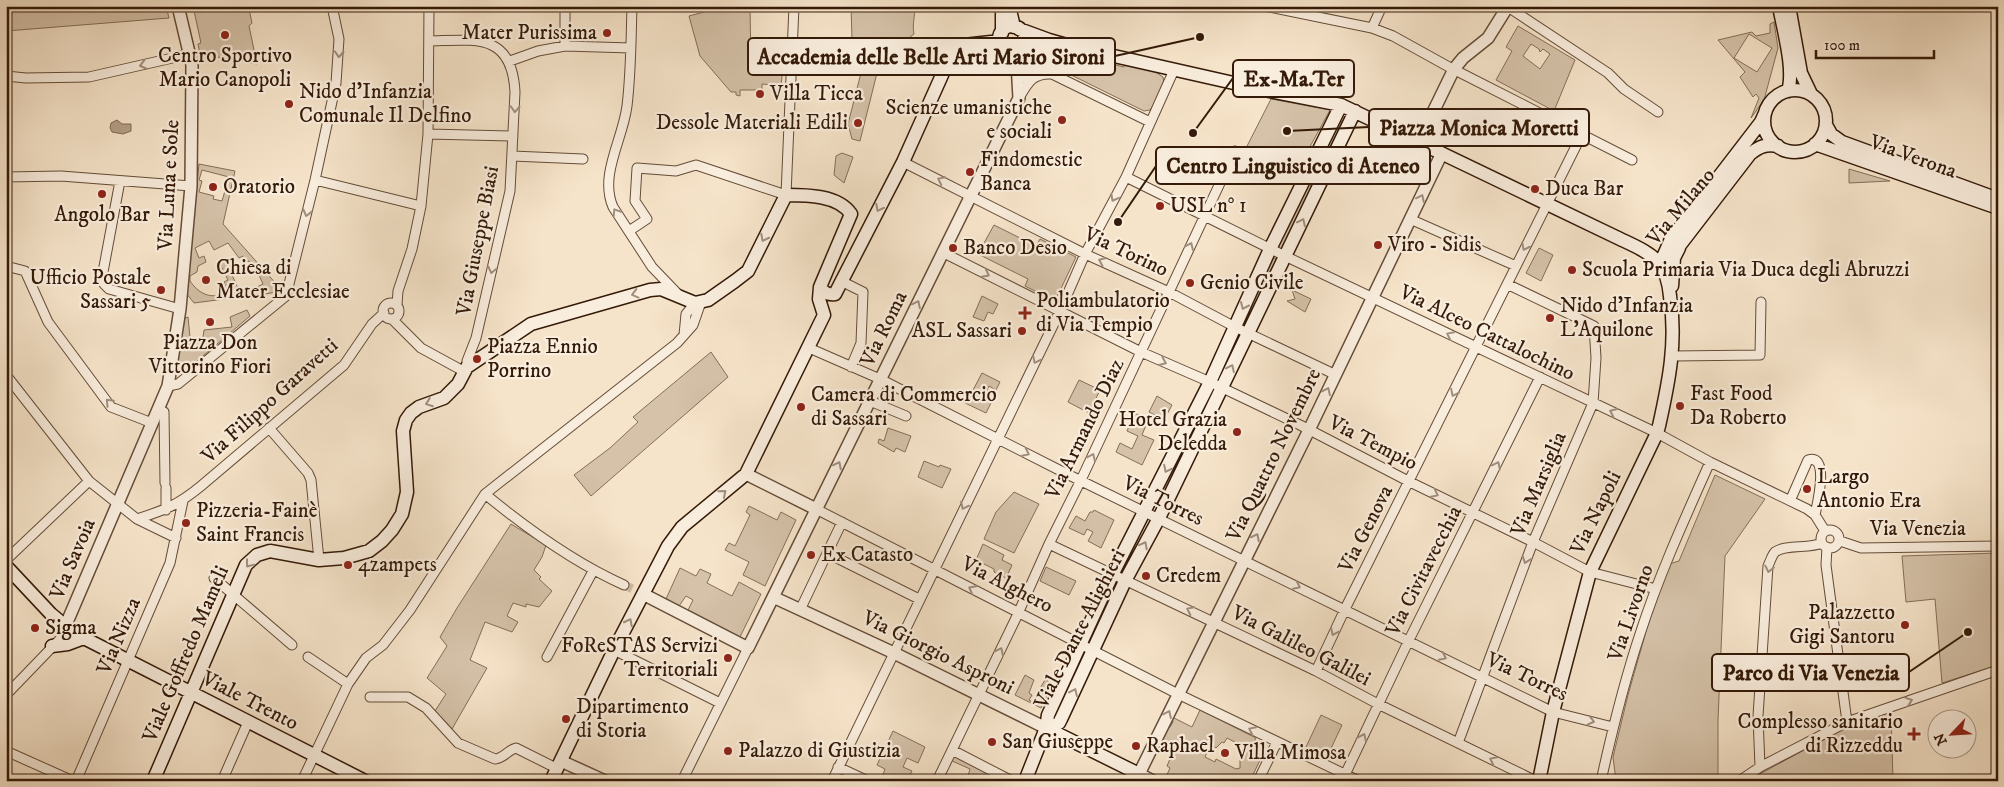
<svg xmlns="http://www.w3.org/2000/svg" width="2004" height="787" viewBox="0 0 2004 787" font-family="'IM FELL DW Pica',serif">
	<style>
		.green { fill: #d5c2a9; stroke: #846e58; fill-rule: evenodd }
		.water { fill: #b49f88; stroke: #816a55 }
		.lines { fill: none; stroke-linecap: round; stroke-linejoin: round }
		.minor-tunnel { stroke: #cfbca3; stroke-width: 9; stroke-dasharray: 9 4.5; stroke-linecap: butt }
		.minor-casing { stroke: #644c38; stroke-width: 11 }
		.tertiary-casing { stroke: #644c38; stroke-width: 14 }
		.secondary-casing { stroke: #341a08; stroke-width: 15 }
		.minor { stroke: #f9eddd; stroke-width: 9 }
		.tertiary { stroke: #f9eddd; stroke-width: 11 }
		.secondary { stroke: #f9eddd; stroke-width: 12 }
		.oneway { stroke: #a08e7d }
		.poi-dot { fill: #8f2418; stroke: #f9eddd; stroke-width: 2 }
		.labels { text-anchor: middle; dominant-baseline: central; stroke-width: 4.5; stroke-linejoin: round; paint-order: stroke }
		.poi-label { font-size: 21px; fill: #341a08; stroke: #f9eddd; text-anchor: start }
		.street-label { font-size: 21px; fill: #341a08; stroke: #f9eddd }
		.leader { fill: none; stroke: #341a08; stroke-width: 2 }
		.callout-dot { fill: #341a08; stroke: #f9eddd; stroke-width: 2 }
		.callout { fill: #f9eddd; stroke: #341a08; stroke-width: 2 }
		.callout-label { font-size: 22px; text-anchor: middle; font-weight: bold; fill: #341a08 }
	</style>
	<rect width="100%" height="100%" fill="#f6e4ca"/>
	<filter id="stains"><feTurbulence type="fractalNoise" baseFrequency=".004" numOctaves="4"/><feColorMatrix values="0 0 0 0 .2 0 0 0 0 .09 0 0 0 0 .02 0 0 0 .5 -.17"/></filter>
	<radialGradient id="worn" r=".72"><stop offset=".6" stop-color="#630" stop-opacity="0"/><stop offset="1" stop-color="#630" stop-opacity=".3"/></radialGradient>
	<path class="green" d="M6,6H166L169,18L6,31Z
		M193,6H250L249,9L252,23L249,26L257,64L200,54L198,44L201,43Z
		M727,6H750L751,67H783L781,86L762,84V90H740V96L736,95V92H731L700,56L689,16Z
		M851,6H915C915,16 912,25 914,34L910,37L913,43L911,47L852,40Z
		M1774,22L1778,48L1764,100L1751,118L1759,98L1756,94L1753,97L1740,77L1745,72L1718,40L1752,32L1756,36L1770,33V24ZM1749,34L1772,48L1757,72L1734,58Z
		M1518,26L1575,60L1554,111L1496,80L1512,51L1506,47ZM1531,44L1539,49L1540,52L1543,49L1550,54L1540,69L1523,56Z
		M1066,53L1124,67L1125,65L1154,71L1163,77C1166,87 1156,103 1150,110L1144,111L1059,69Z
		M862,69L877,73L860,141L852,139L848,124Z
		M1271,99L1330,110L1294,176L1244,152Z
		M1338,120L1347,125L1318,183L1310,179Z
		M842,153L853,157L844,183L834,175L836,156Z
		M199,164L235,171L223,224L279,287L277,292L259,295L258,298L247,299V296L194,303L186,293ZM202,170L229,177L222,201L213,199L214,196L199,192L202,181L199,180ZM209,241L214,250L228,243L239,258L243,256L245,262L249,261L252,268L255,266L263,284L241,295L232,275L236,273L229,259L226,261L224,259L219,262L228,280L224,282L227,290L224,293C211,300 198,293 190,281V276L197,272L198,266L206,262L204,256L199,258L195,248Z
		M1849,169L1890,181L1849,183Z
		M1307,183L1316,188L1285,251L1275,246Z
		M994,225L1036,246L1040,239L1076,257L1055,301L1025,286L1028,279L978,254Z
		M1539,248L1553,255L1541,281L1526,273Z
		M1272,257L1280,261L1250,324L1242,320Z
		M1292,290L1311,299L1305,312L1287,301L1295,299Z
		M982,296L998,304L993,314L988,312L984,321L973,317Z
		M247,310L250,316L183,373L175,365L185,318L188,317L190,337L197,341L203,337L204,330L232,327L230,317Z
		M711,352L728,377L591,496L574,475L610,448L638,422L633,417Z
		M982,373L1000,382L996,390L989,386L987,390L995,395L986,413L961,401L967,390L972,392Z
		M1079,380L1100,390L1089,413L1068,402Z
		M1157,396L1172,405L1164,420L1149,412Z
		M1205,400L1212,404L1164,498L1157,494Z
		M1135,413L1148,420L1142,435L1154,440L1142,465L1116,452L1120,443L1132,449L1138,436L1127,431Z
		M888,428L911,436L905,452L896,448L894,452L878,443L879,439L884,441Z
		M924,461L939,467L940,465L951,469L942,488L918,477Z
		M1715,475L1765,499L1725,556L1718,720V781H1616L1613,757L1628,695L1647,628L1669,564L1679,561Z
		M1014,492L1039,504L1014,553L984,539L996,512Z
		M749,506L777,520L781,512L796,520L765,586L743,575L749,562L725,550L729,543L735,546L750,515L746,512Z
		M1094,510L1114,520L1101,548L1088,541L1093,532L1087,529L1084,535L1069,528L1076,516L1085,521L1090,512H1093Z
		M511,524L546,545L542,557L534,570L541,577L539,579L552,591L539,607L526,604V607L513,603L507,616L518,622L512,632L485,622L470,660L487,668L452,729L435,711L446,694L427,678L447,646L440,637L457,608Z
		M983,544L1004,555L1002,560L1012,565L1006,578L994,572V569L976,560Z
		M1998,553V665L1942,683L1935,599L1906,602L1902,556Z
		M1046,567L1076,581L1069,595L1040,581Z
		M680,568L696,576L700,569L711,574L707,583L732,596L739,582L761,594L740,637L688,610L693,600L686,596L679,606L666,599Z
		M1025,675L1034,680L1029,693L1032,695L1029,700L1036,704L1037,703L1041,705L1045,698L1041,696L1043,693L1039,690L1045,680L1053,683L1041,708L1015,695Z
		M1200,710L1256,738L1250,750L1262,756L1250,781H1174L1166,777L1170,768L1167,766L1173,752L1165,749L1167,745L1160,742L1167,727H1170L1173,722L1172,717L1192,727ZM1227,738L1246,748L1240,760V768L1236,769L1216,759L1215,762L1205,757L1209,748L1212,749L1213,746L1216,748L1222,742L1224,743Z
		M1891,711L1893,781H1761L1758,775L1837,732Z
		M1321,715L1342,725L1327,757L1306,747Z
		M893,731L925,747L918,763L907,758L903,767L912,771L907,781L881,780L885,769L877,765Z
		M952,755L1004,781H978L968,776L970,769L950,760Z"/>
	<path class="water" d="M117,120L122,124H131V131L123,134L112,132L110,128L111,123Z"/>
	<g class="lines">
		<path class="minor-tunnel" d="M624,585L635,590"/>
		<g class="minor-casing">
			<path id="minor" d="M632,6C631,40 631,73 627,106C623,139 599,175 613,207L652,267L677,293
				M1264,6L1372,28L1393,36L1449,67L1632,160
				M1508,7L1608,73L1624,89L1658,112
				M1372,28L1382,6
				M429,41C475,40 512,32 515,92L510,191L476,338L467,361V367
				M565,46V6
				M510,61L538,51L565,46L631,48
				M6,76L26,78L89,77L190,54
				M1028,82C1011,39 1049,53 1071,46
				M1019,98C1028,82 1033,73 1052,74L1150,122
				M428,134L513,136
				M512,156L583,159
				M903,162L1085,254L1169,292L1235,327L1334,374
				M6,177L61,176L191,186
				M1126,177L1285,256L1657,433L1710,462L1807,509L1815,515L1825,531
				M315,180L421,206
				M120,181L103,272L104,284L109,289L180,309
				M1410,219L1516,266
				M629,231L647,219L635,201L637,168L676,171L696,165L786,195L794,6
				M942,252L1141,352L1210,382L1300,425L1410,482L1533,542L1590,572L1656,589
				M6,266L25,271L48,322L111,407L152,423
				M841,281L863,292L861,343L851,367
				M383 311a8 8 0 1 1 16 0a8 8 0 1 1-16 0Z
				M397,305L398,291L412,249L421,206L428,134L429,6
				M392,319L421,348L465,372
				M684,335L686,314L695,303
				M809,348L880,379L1067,474L1553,712L1613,727
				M1673,356L1760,355L1761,302
				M6,375L89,481L137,519L176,538
				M168,386L178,384L286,296L315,180L336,83L339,39L332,6
				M870,401L906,416
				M158,409L164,412L165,483
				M269,428L308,473L311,480L319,560
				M166,488V510
				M485,494C525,527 577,564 624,585
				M1790,501L1808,460C1830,453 1817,505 1815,515
				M816,509L1178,694L1359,781
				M137,519C165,510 178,505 201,486L344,365L372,324L384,313
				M1821 539a9 9 0 1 1 18 0a9 9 0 1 1-18 0Z
				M1840,541L1861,548L1998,546
				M1049,544L1316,671L1378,704L1536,781
				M1827,547L1826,565L1847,722
				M827,553L919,599
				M6,560L89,481
				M214,578L292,645
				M800,610L842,522
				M614,650L720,703
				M308,657L348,684
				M547,657L593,571
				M1316,671L1345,609L1582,134
				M6,695L61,638L65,627
				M370,697H408L426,708L458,743L495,759C504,758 508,750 516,748L558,769
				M1458,743L1533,542L1593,403L1596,358L1594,326L1507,284
				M952,750L1012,781
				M6,751L73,781
				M838,767L868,781
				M1760,767L1758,716L1768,566C1770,562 1772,555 1775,552C1786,544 1809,549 1822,543
				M76,781L170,563L183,501
				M222,781L248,722
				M302,781L348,684L366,658L383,645L410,610L485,494L677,343L693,325L701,302
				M682,781L748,648
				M832,781L1060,311L1085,254L1126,177L1174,70
				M937,781L1016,618L1049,544L1081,480L1235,151
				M1258,781L1277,742
				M1342,781L1409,640L1540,377
				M1601,781C1612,731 1624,682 1640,634C1659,575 1685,518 1710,462
				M1739,781L1760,767L1847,722L1998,670"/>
		</g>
		<g class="tertiary-casing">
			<path id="tertiary" d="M1419,141L1454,69L1463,58L1488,38L1508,6
				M746,474L816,509
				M643,594L748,648L1019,98L1017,63L1019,50
				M773,597L894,653L1046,728
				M65,627L168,386L180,309L191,186L192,65L178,6
				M561,761L605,781
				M1153,781L1139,774L1309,430L1442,153"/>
		</g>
		<g class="secondary-casing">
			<path id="secondary" d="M1000,6L1002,12V33
				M1009,6L1014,27
				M1779,6C1783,29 1795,69 1788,91
				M1789,6L1801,73L1811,94
				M999 39a13 13 0 1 1 26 0a13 13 0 1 1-26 0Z
				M1019,29L1049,40L1074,47L1269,91L1341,105L1616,237C1630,244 1649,251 1659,263C1666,272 1669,285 1670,296C1677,342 1669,381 1659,426L1657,433L1590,572L1553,712L1539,781
				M1764 121a31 31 0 1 1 62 0a31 31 0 1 1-62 0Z
				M1826,125L1831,134L1842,142L1998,199
				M1815,144L1998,208
				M1664,259L1680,245L1750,154C1760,146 1766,144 1778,146
				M1660,264L1671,239L1761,122L1765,113
				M1672,286L1674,258L1679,248
				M820,287C824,293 828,295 835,294L903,162L955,46L1000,41
				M6,566L51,614L74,633L365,781
				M52,646L68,644L84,638
				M1046,728L1059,723L1061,719L1125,581L1159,518L1355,111
				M1046,728L1139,774L1137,781
				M153,781L246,565L257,555L270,551L319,560L344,558L369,551L382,541L392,530L402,514L407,492L403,431L406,420L411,413L419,407L444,398L458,384L467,367L531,324L650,290L661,289L695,303L708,300L735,281L748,271L786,195C807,195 838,195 851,214L820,287L819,299L824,315L746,474L682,527L668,546L614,650L551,781
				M1025,781L1046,728L1048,715L1113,573L1210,382L1270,249L1341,105"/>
		</g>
		<use href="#minor" class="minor"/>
		<use href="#tertiary" class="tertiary"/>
		<use href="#secondary" class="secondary"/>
	</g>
	<defs><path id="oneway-chevron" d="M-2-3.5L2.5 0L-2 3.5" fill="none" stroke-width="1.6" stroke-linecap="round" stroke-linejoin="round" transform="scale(1.25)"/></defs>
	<g class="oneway">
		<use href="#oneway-chevron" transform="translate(339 54) rotate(93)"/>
		<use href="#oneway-chevron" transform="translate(143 65) rotate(166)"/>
		<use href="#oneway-chevron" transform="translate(515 109) rotate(93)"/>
		<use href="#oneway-chevron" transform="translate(941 180) rotate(-154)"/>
		<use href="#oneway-chevron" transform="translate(1114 198) rotate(118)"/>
		<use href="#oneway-chevron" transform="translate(1421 198) rotate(-64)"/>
		<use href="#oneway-chevron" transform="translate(879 208) rotate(117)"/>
		<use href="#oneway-chevron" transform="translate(616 212) rotate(-122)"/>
		<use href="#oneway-chevron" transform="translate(307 213) rotate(104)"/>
		<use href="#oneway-chevron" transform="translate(1302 222) rotate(-64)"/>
		<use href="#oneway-chevron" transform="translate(764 238) rotate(117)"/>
		<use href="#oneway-chevron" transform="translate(1190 246) rotate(-65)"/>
		<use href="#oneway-chevron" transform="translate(1525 247) rotate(117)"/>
		<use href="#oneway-chevron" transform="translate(1102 261) rotate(-156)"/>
		<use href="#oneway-chevron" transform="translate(492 270) rotate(103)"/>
		<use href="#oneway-chevron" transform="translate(986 274) rotate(27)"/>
		<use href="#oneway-chevron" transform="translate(635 294) rotate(165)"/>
		<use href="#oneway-chevron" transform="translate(917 304) rotate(-64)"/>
		<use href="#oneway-chevron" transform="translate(1244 306) rotate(114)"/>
		<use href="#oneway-chevron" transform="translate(1450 335) rotate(-154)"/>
		<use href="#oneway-chevron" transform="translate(1036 360) rotate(116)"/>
		<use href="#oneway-chevron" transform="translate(1163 362) rotate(23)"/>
		<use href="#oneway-chevron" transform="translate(1231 368) rotate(-64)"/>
		<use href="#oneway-chevron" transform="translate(1327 391) rotate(-65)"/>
		<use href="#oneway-chevron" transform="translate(1454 393) rotate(116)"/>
		<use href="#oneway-chevron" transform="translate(109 402) rotate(-134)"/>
		<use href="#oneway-chevron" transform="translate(429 403) rotate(159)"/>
		<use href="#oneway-chevron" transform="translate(1613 412) rotate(-155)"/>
		<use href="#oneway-chevron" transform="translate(1026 453) rotate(26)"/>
		<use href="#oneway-chevron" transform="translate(1092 457) rotate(-65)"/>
		<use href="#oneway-chevron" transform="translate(838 465) rotate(-63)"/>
		<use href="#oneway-chevron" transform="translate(1497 465) rotate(-64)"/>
		<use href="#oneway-chevron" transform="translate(1167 469) rotate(116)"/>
		<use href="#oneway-chevron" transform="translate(723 493) rotate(-40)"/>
		<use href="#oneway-chevron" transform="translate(1435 494) rotate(26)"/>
		<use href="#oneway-chevron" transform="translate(964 506) rotate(116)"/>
		<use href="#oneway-chevron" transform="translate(1256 537) rotate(-63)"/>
		<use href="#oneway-chevron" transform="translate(1144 545) rotate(-62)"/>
		<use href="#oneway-chevron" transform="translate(1526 560) rotate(110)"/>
		<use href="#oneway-chevron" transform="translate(249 564) rotate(127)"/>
		<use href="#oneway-chevron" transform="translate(1769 569) rotate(102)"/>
		<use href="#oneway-chevron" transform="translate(1297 586) rotate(26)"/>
		<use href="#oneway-chevron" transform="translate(972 589) rotate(-152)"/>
		<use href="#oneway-chevron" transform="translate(1190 610) rotate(-154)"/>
		<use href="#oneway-chevron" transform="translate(629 622) rotate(-63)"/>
		<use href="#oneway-chevron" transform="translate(1334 632) rotate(115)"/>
		<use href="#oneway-chevron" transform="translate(1000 651) rotate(-64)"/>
		<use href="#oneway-chevron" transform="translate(1443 657) rotate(26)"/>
		<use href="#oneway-chevron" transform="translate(1074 692) rotate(-65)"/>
		<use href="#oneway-chevron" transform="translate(1909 701) rotate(-19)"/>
		<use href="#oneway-chevron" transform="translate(1168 714) rotate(-65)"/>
		<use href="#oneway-chevron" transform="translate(1591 721) rotate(14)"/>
		<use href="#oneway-chevron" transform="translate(1252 730) rotate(-154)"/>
		<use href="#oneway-chevron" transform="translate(1363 737) rotate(-65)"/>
		<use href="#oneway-chevron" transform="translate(1493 760) rotate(-154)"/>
	</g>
	<g class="poi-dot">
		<circle cx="607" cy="33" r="5"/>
		<circle cx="225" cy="35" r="5"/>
		<circle cx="760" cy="94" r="5"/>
		<circle cx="289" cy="104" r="5"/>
		<circle cx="1062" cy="120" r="5"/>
		<circle cx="858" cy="123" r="5"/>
		<circle cx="970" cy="172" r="5"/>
		<circle cx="213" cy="187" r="5"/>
		<circle cx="1535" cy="189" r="5"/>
		<circle cx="102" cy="194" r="5"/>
		<circle cx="1160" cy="206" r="5"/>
		<circle cx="1378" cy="245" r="5"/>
		<circle cx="953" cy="248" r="5"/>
		<circle cx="1572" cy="270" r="5"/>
		<circle cx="206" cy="280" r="5"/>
		<circle cx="1190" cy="283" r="5"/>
		<circle cx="161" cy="290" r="5"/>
		<path d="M1022.5 305.5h5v5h5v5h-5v5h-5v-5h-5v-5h5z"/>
		<circle cx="1550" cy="318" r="5"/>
		<circle cx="210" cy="322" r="5"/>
		<circle cx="1022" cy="331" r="5"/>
		<circle cx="477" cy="359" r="5"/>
		<circle cx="1680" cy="406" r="5"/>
		<circle cx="801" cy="407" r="5"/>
		<circle cx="1237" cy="432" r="5"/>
		<circle cx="1807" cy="489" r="5"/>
		<circle cx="186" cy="523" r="5"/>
		<circle cx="811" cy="555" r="5"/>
		<circle cx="348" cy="565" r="5"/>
		<circle cx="1146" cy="576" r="5"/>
		<circle cx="1905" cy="625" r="5"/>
		<circle cx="35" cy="628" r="5"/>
		<circle cx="728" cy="658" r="5"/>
		<circle cx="566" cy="719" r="5"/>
		<path d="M1911.5 726.5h5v5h5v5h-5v5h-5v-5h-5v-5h5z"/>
		<circle cx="992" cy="742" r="5"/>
		<circle cx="1136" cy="746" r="5"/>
		<circle cx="728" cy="751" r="5"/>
		<circle cx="1225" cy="753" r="5"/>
	</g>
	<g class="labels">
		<g class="poi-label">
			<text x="597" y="33" text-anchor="end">Mater Purissima</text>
			<text x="225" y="56" text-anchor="middle">Centro Sportivo<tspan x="225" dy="24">Mario Canopoli</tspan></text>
			<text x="299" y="92">Nido d'Infanzia<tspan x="299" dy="24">Comunale Il Delfino</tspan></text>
			<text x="770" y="94">Villa Ticca</text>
			<text x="1052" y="108" text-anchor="end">Scienze umanistiche<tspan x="1052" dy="24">e sociali</tspan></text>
			<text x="848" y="123" text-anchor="end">Dessole Materiali Edili</text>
			<text x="980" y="160">Findomestic<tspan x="980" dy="24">Banca</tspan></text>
			<text x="223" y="187">Oratorio</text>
			<text x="1545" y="189">Duca Bar</text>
			<text x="1170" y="206">USL n° 1</text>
			<text x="102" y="215" text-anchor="middle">Angolo Bar</text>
			<text x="1388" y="245">Viro - Sidis</text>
			<text x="963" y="248">Banco Desio</text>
			<text x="216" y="268">Chiesa di<tspan x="216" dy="24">Mater Ecclesiae</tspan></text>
			<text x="1582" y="270">Scuola Primaria Via Duca degli Abruzzi</text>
			<text x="151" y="278" text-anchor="end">Ufficio Postale<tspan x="151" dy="24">Sassari 5</tspan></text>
			<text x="1200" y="283">Genio Civile</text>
			<text x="1036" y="301">Poliambulatorio<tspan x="1036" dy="24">di Via Tempio</tspan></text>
			<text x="1560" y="306">Nido d'Infanzia<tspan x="1560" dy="24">L'Aquilone</tspan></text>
			<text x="1012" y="331" text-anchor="end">ASL Sassari</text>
			<text x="210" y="343" text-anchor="middle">Piazza Don<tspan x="210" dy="24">Vittorino Fiori</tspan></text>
			<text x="487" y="347">Piazza Ennio<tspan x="487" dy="24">Porrino</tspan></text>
			<text x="1690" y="394">Fast Food<tspan x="1690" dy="24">Da Roberto</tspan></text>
			<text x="811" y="395">Camera di Commercio<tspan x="811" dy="24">di Sassari</tspan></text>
			<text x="1227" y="420" text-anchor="end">Hotel Grazia<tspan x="1227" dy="24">Deledda</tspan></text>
			<text x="1817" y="477">Largo<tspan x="1817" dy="24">Antonio Era</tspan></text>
			<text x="196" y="511">Pizzeria-Fainè<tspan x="196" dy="24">Saint Francis</tspan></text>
			<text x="821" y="555">Ex Catasto</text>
			<text x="358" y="565">4zampets</text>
			<text x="1156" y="576">Credem</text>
			<text x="1895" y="613" text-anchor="end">Palazzetto<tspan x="1895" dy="24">Gigi Santoru</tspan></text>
			<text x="45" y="628">Sigma</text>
			<text x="718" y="646" text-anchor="end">FoReSTAS Servizi<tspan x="718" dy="24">Territoriali</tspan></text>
			<text x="576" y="707">Dipartimento<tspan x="576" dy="24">di Storia</tspan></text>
			<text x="1903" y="722" text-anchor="end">Complesso sanitario<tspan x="1903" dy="24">di Rizzeddu</tspan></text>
			<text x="1002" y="742">San Giuseppe</text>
			<text x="1146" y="746">Raphael</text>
			<text x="738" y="751">Palazzo di Giustizia</text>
			<text x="1235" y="753">Villa Mimosa</text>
		</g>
		<g class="street-label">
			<text transform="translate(1913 157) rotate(20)">Via Verona</text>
			<text transform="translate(169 185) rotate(-87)">Via Luna e Sole</text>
			<text transform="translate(1681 207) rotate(-50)">Via Milano</text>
			<text transform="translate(478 241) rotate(-79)">Via Giuseppe Biasi</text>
			<text transform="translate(1126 252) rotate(25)">Via Torino</text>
			<text transform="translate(884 329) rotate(-64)">Via Roma</text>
			<text transform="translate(1487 333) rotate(26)">Via Alceo Cattalochino</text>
			<text transform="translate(270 401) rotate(-42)">Via Filippo Garavetti</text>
			<text transform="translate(1085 429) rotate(-64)">Via Armando Diaz</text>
			<text transform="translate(1373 443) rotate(27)">Via Tempio</text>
			<text transform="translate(1274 455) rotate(-64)">Via Quattro Novembre</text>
			<text transform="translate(1539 484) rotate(-67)">Via Marsiglia</text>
			<text transform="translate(1163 501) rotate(26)">Via Torres</text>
			<text transform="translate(1596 513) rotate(-64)">Via Napoli</text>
			<text transform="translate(1366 529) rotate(-63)">Via Genova</text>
			<text x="1918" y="529">Via Venezia</text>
			<text transform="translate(73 559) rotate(-67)">Via Savoia</text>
			<text transform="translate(1424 571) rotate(-63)">Via Civitavecchia</text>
			<text transform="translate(1007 585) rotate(27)">Via Alghero</text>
			<text transform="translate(1631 613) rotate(-71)">Via Livorno</text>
			<text transform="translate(1080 629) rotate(-63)">Viale Dante Alighieri</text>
			<text transform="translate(119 636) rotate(-67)">Via Nizza</text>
			<text transform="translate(1301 646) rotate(27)">Via Galileo Galilei</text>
			<text transform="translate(938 653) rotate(26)">Via Giorgio Asproni</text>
			<text transform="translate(186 654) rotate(-67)">Viale Goffredo Mameli</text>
			<text transform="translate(1527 677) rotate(25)">Via Torres</text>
			<text transform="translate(250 701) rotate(27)">Viale Trento</text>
		</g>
	</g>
	<path class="leader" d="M1200 37L1115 56M1193 133L1233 78M1287 131L1369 127M1118 222L1156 166M1968 632L1909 672"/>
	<g class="callout-dot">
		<circle cx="1200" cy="37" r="5"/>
		<circle cx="1193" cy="133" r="5"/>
		<circle cx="1287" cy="131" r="5"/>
		<circle cx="1118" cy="222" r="5"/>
		<circle cx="1968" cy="632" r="5"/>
	</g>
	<g class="callout">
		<rect x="748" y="38" width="367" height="37" rx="5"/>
		<rect x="1233" y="60" width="121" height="37" rx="5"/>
		<rect x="1369" y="109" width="220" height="37" rx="5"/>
		<rect x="1156" y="147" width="274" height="37" rx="5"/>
		<rect x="1712" y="654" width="197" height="37" rx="5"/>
	</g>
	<g class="callout-label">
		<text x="931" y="64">Accademia delle Belle Arti Mario Sironi</text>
		<text x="1294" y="86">Ex-Ma.Ter</text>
		<text x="1479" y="135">Piazza Monica Moretti</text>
		<text x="1293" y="173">Centro Linguistico di Ateneo</text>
		<text x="1811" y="680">Parco di Via Venezia</text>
	</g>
	<rect width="2004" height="787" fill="none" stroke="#f6e4ca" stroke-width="25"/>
	<rect x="8" y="8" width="1989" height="772" fill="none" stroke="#341a08" stroke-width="2.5"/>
	<rect x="12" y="12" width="1979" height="762" fill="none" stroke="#341a08"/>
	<g transform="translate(1952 734) rotate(245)"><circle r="24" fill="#f9eddd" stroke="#aa9988"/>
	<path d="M0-4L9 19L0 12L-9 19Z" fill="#8f2418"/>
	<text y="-8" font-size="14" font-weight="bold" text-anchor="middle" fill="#341a08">N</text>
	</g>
	<path d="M1816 50v8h118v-8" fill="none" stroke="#341a08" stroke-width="2.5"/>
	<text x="1824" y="50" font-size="15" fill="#341a08" stroke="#f9eddd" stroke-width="4" paint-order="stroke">100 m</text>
	<rect width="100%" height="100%" filter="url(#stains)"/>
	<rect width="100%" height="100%" fill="url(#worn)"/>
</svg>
